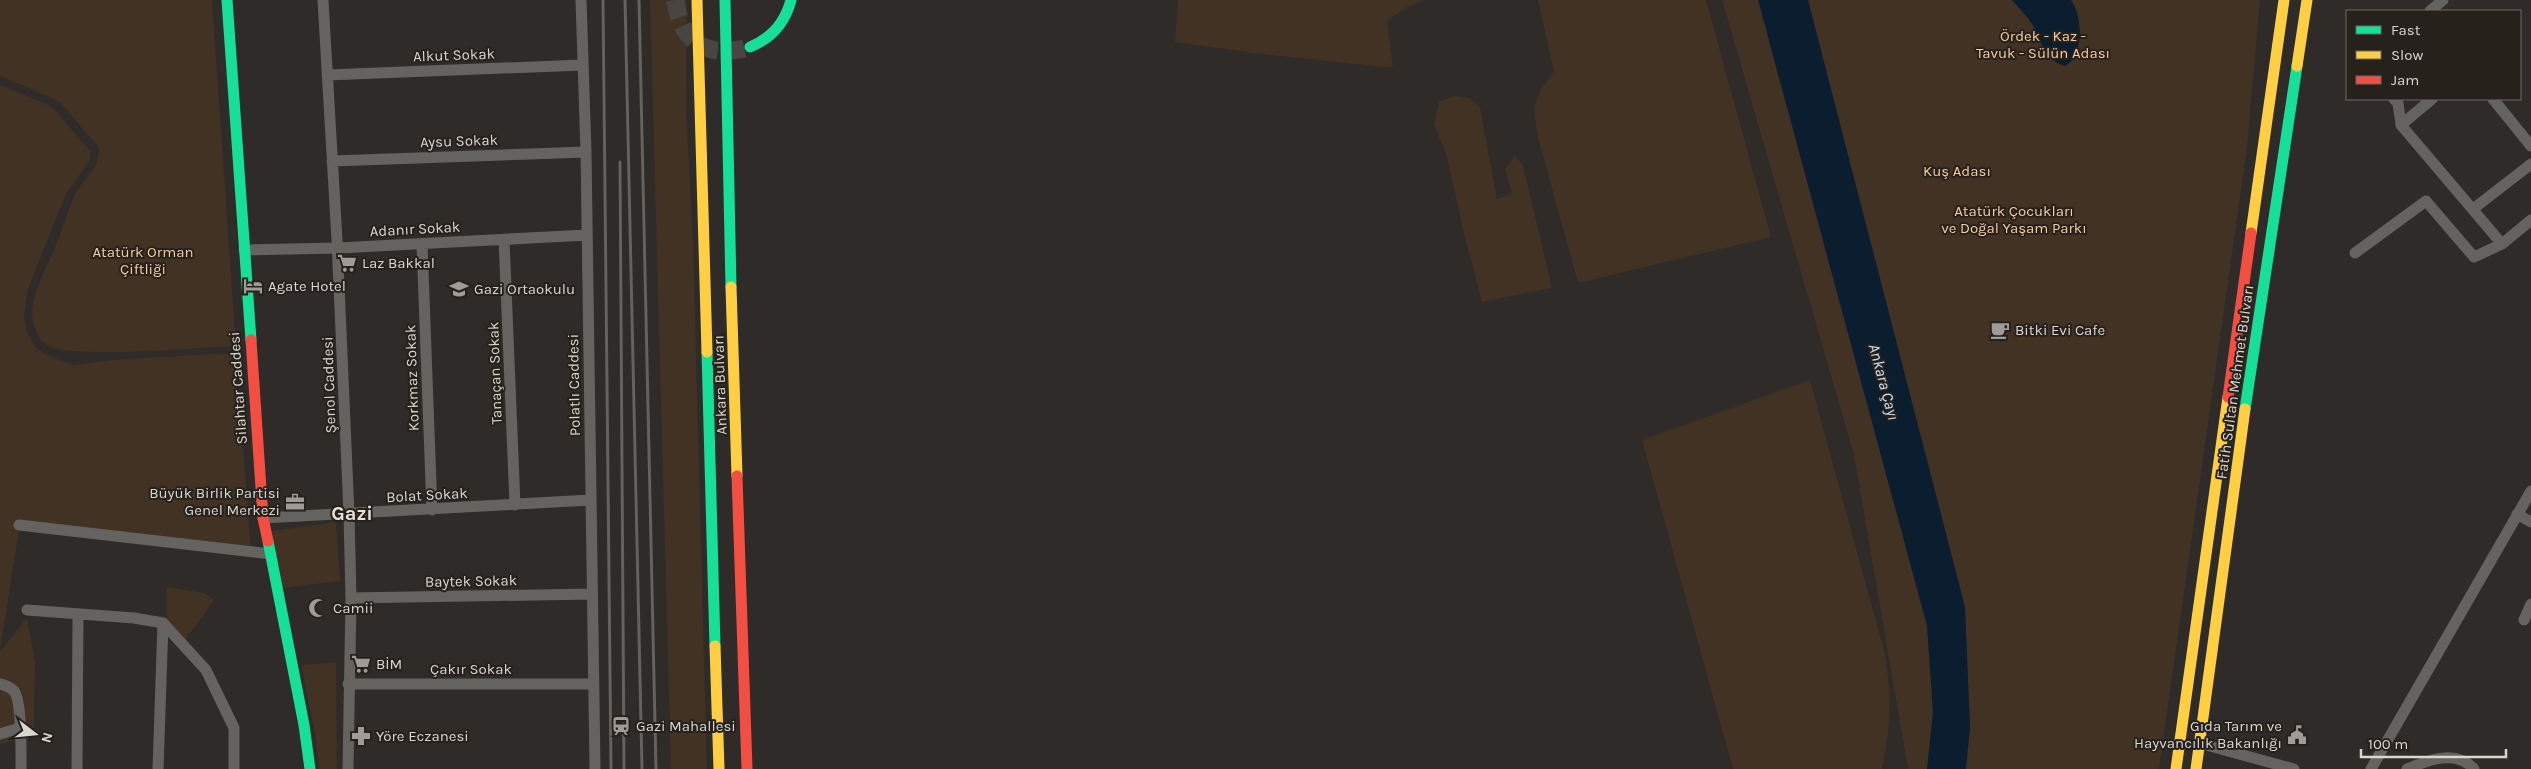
<svg xmlns="http://www.w3.org/2000/svg" width="2531" height="769" viewBox="0 0 2531 769" font-family="Karla,sans-serif">
	<style>
		.green { fill: #413223 }
		.water { fill: #0b1e2f }
		.lines { fill: none; stroke-linecap: round; stroke-linejoin: round }
		.primary-tunnel { stroke: #484542; stroke-width: 18; stroke-dasharray: 18 9; stroke-linecap: butt }
		.street { stroke: #656360; stroke-width: 11 }
		.fast { stroke: #16e098; stroke-width: 11 }
		.slow { stroke: #ffcf43; stroke-width: 11 }
		.jam { stroke: #f24e42; stroke-width: 11 }
		.rail { stroke: #64615f; stroke-width: 3 }
		.labels { text-anchor: middle; dominant-baseline: central; stroke-width: 4; stroke-linejoin: round; paint-order: stroke }
		.park-label { font-size: 15px; fill: #f7cc9f; stroke: #27211c }
		.street-label { font-size: 15px; fill: #dad7d3; stroke: #27211c }
		.poi-label { font-size: 15px; fill: #dad7d3; stroke: #27211c; text-anchor: start }
		.water-label { font-size: 16px; font-style: italic; fill: #c6e1fb; stroke: #27211c }
		.district-label { font-size: 20px; font-weight: bold; fill: #eae3dc; stroke: #27211c }
	</style>
	<rect width="100%" height="100%" fill="#2e2b29"/>
	<path class="green" d="M0,0H212L236,346C201,347 71,360 47,345C38,340 33,326 32,316C32,292 46,269 55,247C61,232 66,217 72,201C80,179 98,176 99,148L62,104L52,98L0,76Z
		M650,0H687L686,107L693,241L707,769H671Z
		M1178,0H1425L1409,6L1387,20L1393,68L1254,53L1175,42Z
		M1538,0H1706L1771,237L1578,283L1538,138L1535,118V104L1542,88L1554,72Z
		M1722,0H2260L2247,148L2159,769H1908L1854,455Z
		M0,85L48,105L56,111L90,151V160L66,194L28,289L24,316L27,332L35,347L45,354L72,365L123,359L236,353L251,552L20,525L0,649Z
		M1453,96L1469,98L1480,107L1497,199L1512,194L1505,168L1515,156L1523,165L1552,288L1482,302L1463,230L1447,156L1434,125L1439,102Z
		M1810,380L1885,654C1892,694 1891,729 1882,769H1733L1642,440Z
		M336,522L340,581L282,588L272,531Z
		M167,587L204,593L214,600L185,640L167,622Z
		M27,618L35,662L34,735L0,744V651Z
		M336,662L337,769H319L315,734L301,665Z"/>
	<path class="water" d="M1758,0H1808L1965,607L1970,727L1966,769H1927L1933,712L1927,626Z
		M2012,0H2071C2083,16 2084,56 2065,66C2044,60 2042,41 2032,24C2026,15 2019,8 2012,0Z"/>
	<g class="lines">
		<path class="primary-tunnel" d="M675,0C682,44 707,59 750,47"/>
		<path class="street" d="M323,0L337,240L349,514L351,598L348,769
			M581,0L586,152L595,769
			M2430,11L2443,0
			M327,75L583,65
			M2394,99L2398,103L2401,125
			M2432,99L2401,125L2502,244
			M2493,99L2531,146
			M332,161L586,152
			M2473,209L2531,164
			M504,239L515,505
			M422,244L432,510
			M244,250L338,248L587,235
			M2355,253L2426,201L2474,257L2502,244L2531,220
			M2517,514L2531,522
			M263,518L591,500
			M19,525L271,554
			M351,598L592,594
			M27,610L134,618L163,623L206,670L234,728V769
			M2524,620L2531,604
			M0,684C5,685 10,687 14,691C22,701 21,754 21,769
			M348,684H593
			M0,734L20,728
			M2199,743L2294,769
			M77,769L78,615
			M158,769L163,623
			M2371,769L2531,491
			M2407,769C2428,760 2456,749 2474,769"/>
		<path class="fast" d="M227,0L251,340
			M725,0L731,287
			M750,47C772,38 785,23 791,0
			M707,352L715,646
			M2245,409L2297,66
			M268,541L304,725L310,769"/>
		<path class="slow" d="M697,0L707,352
			M2297,66L2307,0
			M2251,233L2284,0
			M731,287L737,476
			M715,646L719,769
			M2176,769L2228,397
			M2196,769L2245,409"/>
		<path class="jam" d="M251,340L263,518L268,541
			M2228,397L2251,233
			M737,476L747,769"/>
		<path class="rail" d="M603,0L611,769
			M625,0L642,769
			M639,0L656,769
			M620,162L624,769"/>
	</g>
	<defs>
		<g id="supermarket-bare" transform="scale(1.5)"><path d="M-6-5.5h2.5l.6 2H6L4.5 2H-2.5L-4.4-4H-6ZM-1.5 3.2a1.3 1.3 0 1 0 .1 0ZM3 3.2a1.3 1.3 0 1 0 .1 0Z" fill="#9e9b98" stroke="#27211c" stroke-width="2.5" paint-order="stroke"/></g>
		<g id="hotel-bare" transform="scale(1.5)"><path d="M-6-4.5h1.5V1H6V5H4.5V3h-9V5H-6ZM-4 0a1.8 1.8 0 1 1 3.6 0ZM.5 0V-2.5h3Q6-2.5 6 0Z" fill="#9e9b98" stroke="#27211c" stroke-width="2.5" paint-order="stroke"/></g>
		<g id="school-bare" transform="scale(1.5)"><path d="M0-5L7-2L0 1L-7-2ZM-4 1L0 2.5L4 1V4Q0 6-4 4Z" fill="#9e9b98" stroke="#27211c" stroke-width="2.5" paint-order="stroke"/></g>
		<g id="cafe-bare" transform="scale(1.5)"><path d="M-5.5-4.5H6V0H3Q3 3.5 0 3.5H-2.5Q-5.5 3.5-5.5 0ZM3-3.2v2h1.7v-2ZM-6 4.5H4V6H-6Z" fill="#9e9b98" stroke="#27211c" stroke-width="2.5" paint-order="stroke"/></g>
		<g id="office-bare" transform="scale(1.5)"><path d="M-6-3h4V-5.5h4V-3h4V5H-6ZM-1-4.5V-3h2v-1.5ZM-6 0V1H6V0Z" fill="#9e9b98" stroke="#27211c" stroke-width="2.5" paint-order="stroke"/></g>
		<g id="mosque-bare" transform="scale(1.5)"><path d="M3.5-4.9A6 6 0 1 0 3.5 4.9A5 5 0 1 1 3.5-4.9Z" fill="#9e9b98" stroke="#27211c" stroke-width="2.5" paint-order="stroke"/></g>
		<g id="station-bare" transform="scale(1.5)"><path d="M-3-6H3Q5-6 5-4V2Q5 4 3 4L4.5 6H3L1.5 4h-3L-3 6H-4.5L-3 4Q-5 4-5 2V-4Q-5-6-3-6ZM-3.5-4v3h7v-3ZM-3.5 1v1.5H-2V1ZM2 1v1.5H3.5V1Z" fill="#9e9b98" stroke="#27211c" stroke-width="2.5" paint-order="stroke"/></g>
		<g id="civic-bare" transform="scale(1.5)"><path d="M-.6-6.5H3V-4.5H.6V-3L4-1V1h2V6H-6V1h2V-1L-.6-3ZM-1.2 2.5V6h2.4V2.5Z" fill="#9e9b98" stroke="#27211c" stroke-width="2.5" paint-order="stroke"/></g>
		<g id="pharmacy-bare" transform="scale(1.5)"><path d="M-2-6h4v4h4v4h-4v4h-4v-4h-4v-4h4Z" fill="#9e9b98" stroke="#27211c" stroke-width="2.5" paint-order="stroke"/></g>
	</defs>
	<g fill-rule="evenodd">
		<use href="#supermarket-bare" x="347" y="263"/>
		<use href="#hotel-bare" x="253" y="286"/>
		<use href="#school-bare" x="459" y="289"/>
		<use href="#cafe-bare" x="2000" y="330"/>
		<use href="#office-bare" x="295" y="502"/>
		<use href="#mosque-bare" x="318" y="608"/>
		<use href="#supermarket-bare" x="361" y="664"/>
		<use href="#station-bare" x="621" y="726"/>
		<use href="#civic-bare" x="2297" y="735"/>
		<use href="#pharmacy-bare" x="361" y="736"/>
	</g>
	<g class="labels">
		<g class="park-label">
			<text x="2043" y="36">Ördek - Kaz -<tspan x="2043" dy="17">Tavuk - Sülün Adası</tspan></text>
			<text x="1957" y="171">Kuş Adası</text>
			<text x="2014" y="211">Atatürk Çocukları<tspan x="2014" dy="17">ve Doğal Yaşam Parkı</tspan></text>
			<text x="143" y="252">Atatürk Orman<tspan x="143" dy="17">Çiftliği</tspan></text>
		</g>
		<g class="street-label">
			<text transform="translate(454 55) rotate(-2)">Alkut Sokak</text>
			<text transform="translate(459 141) rotate(-2)">Aysu Sokak</text>
			<text transform="translate(415 229) rotate(-3)">Adanır Sokak</text>
			<text transform="translate(495 373) rotate(-92)">Tanaçan Sokak</text>
			<text transform="translate(412 378) rotate(-92)">Korkmaz Sokak</text>
			<text transform="translate(2235 382) rotate(-82)">Fatih Sultan Mehmet Bulvarı</text>
			<text transform="translate(329 385) rotate(-92)">Şenol Caddesi</text>
			<text transform="translate(574 385) rotate(-91)">Polatlı Caddesi</text>
			<text transform="translate(720 385) rotate(-92)">Ankara Bulvarı</text>
			<text transform="translate(238 388) rotate(-94)">Silahtar Caddesi</text>
			<text transform="translate(427 495) rotate(-3)">Bolat Sokak</text>
			<text transform="translate(471 581) rotate(-1)">Baytek Sokak</text>
			<text x="471" y="669">Çakır Sokak</text>
		</g>
		<g class="poi-label">
			<text x="362" y="263">Laz Bakkal</text>
			<text x="268" y="286">Agate Hotel</text>
			<text x="474" y="289">Gazi Ortaokulu</text>
			<text x="2015" y="330">Bitki Evi Cafe</text>
			<text x="280" y="493" text-anchor="end">Büyük Birlik Partisi<tspan x="280" dy="17">Genel Merkezi</tspan></text>
			<text x="333" y="608">Camii</text>
			<text x="376" y="664">BİM</text>
			<text x="636" y="726">Gazi Mahallesi</text>
			<text x="2282" y="726" text-anchor="end">Gıda Tarım ve<tspan x="2282" dy="17">Hayvancılık Bakanlığı</tspan></text>
			<text x="376" y="736">Yöre Eczanesi</text>
		</g>
		<g class="water-label">
			<text transform="translate(1884 382) rotate(75)">Ankara Çayı</text>
		</g>
		<g class="district-label">
			<text x="352" y="513">Gazi</text>
		</g>
	</g>
	<rect x="2346" y="10" width="175" height="90" fill="#27211c" stroke="#6f6a65"/>
	<rect x="2356" y="26" width="25" height="8" fill="#16e098" stroke="#6f6a65"/>
	<text x="2391" y="35" font-size="15" fill="#dad7d3">Fast</text>
	<rect x="2356" y="51" width="25" height="8" fill="#ffcf43" stroke="#6f6a65"/>
	<text x="2391" y="60" font-size="15" fill="#dad7d3">Slow</text>
	<rect x="2356" y="76" width="25" height="8" fill="#f24e42" stroke="#6f6a65"/>
	<text x="2391" y="85" font-size="15" fill="#dad7d3">Jam</text>
	<g transform="translate(35 734) rotate(106)" stroke="#27211c" stroke-width="4" paint-order="stroke">
	<path d="M0-4L9 19L0 12L-9 19Z" fill="#dad7d3"/>
	<text y="-8" font-size="14" font-weight="bold" text-anchor="middle" fill="#dad7d3">N</text>
	</g>
	<path d="M2361 749v8h145v-8" fill="none" stroke="#dad7d3" stroke-width="2.5"/>
	<text x="2368" y="749" font-size="15" fill="#dad7d3" stroke="#27211c" stroke-width="4" paint-order="stroke">100 m</text>
</svg>
